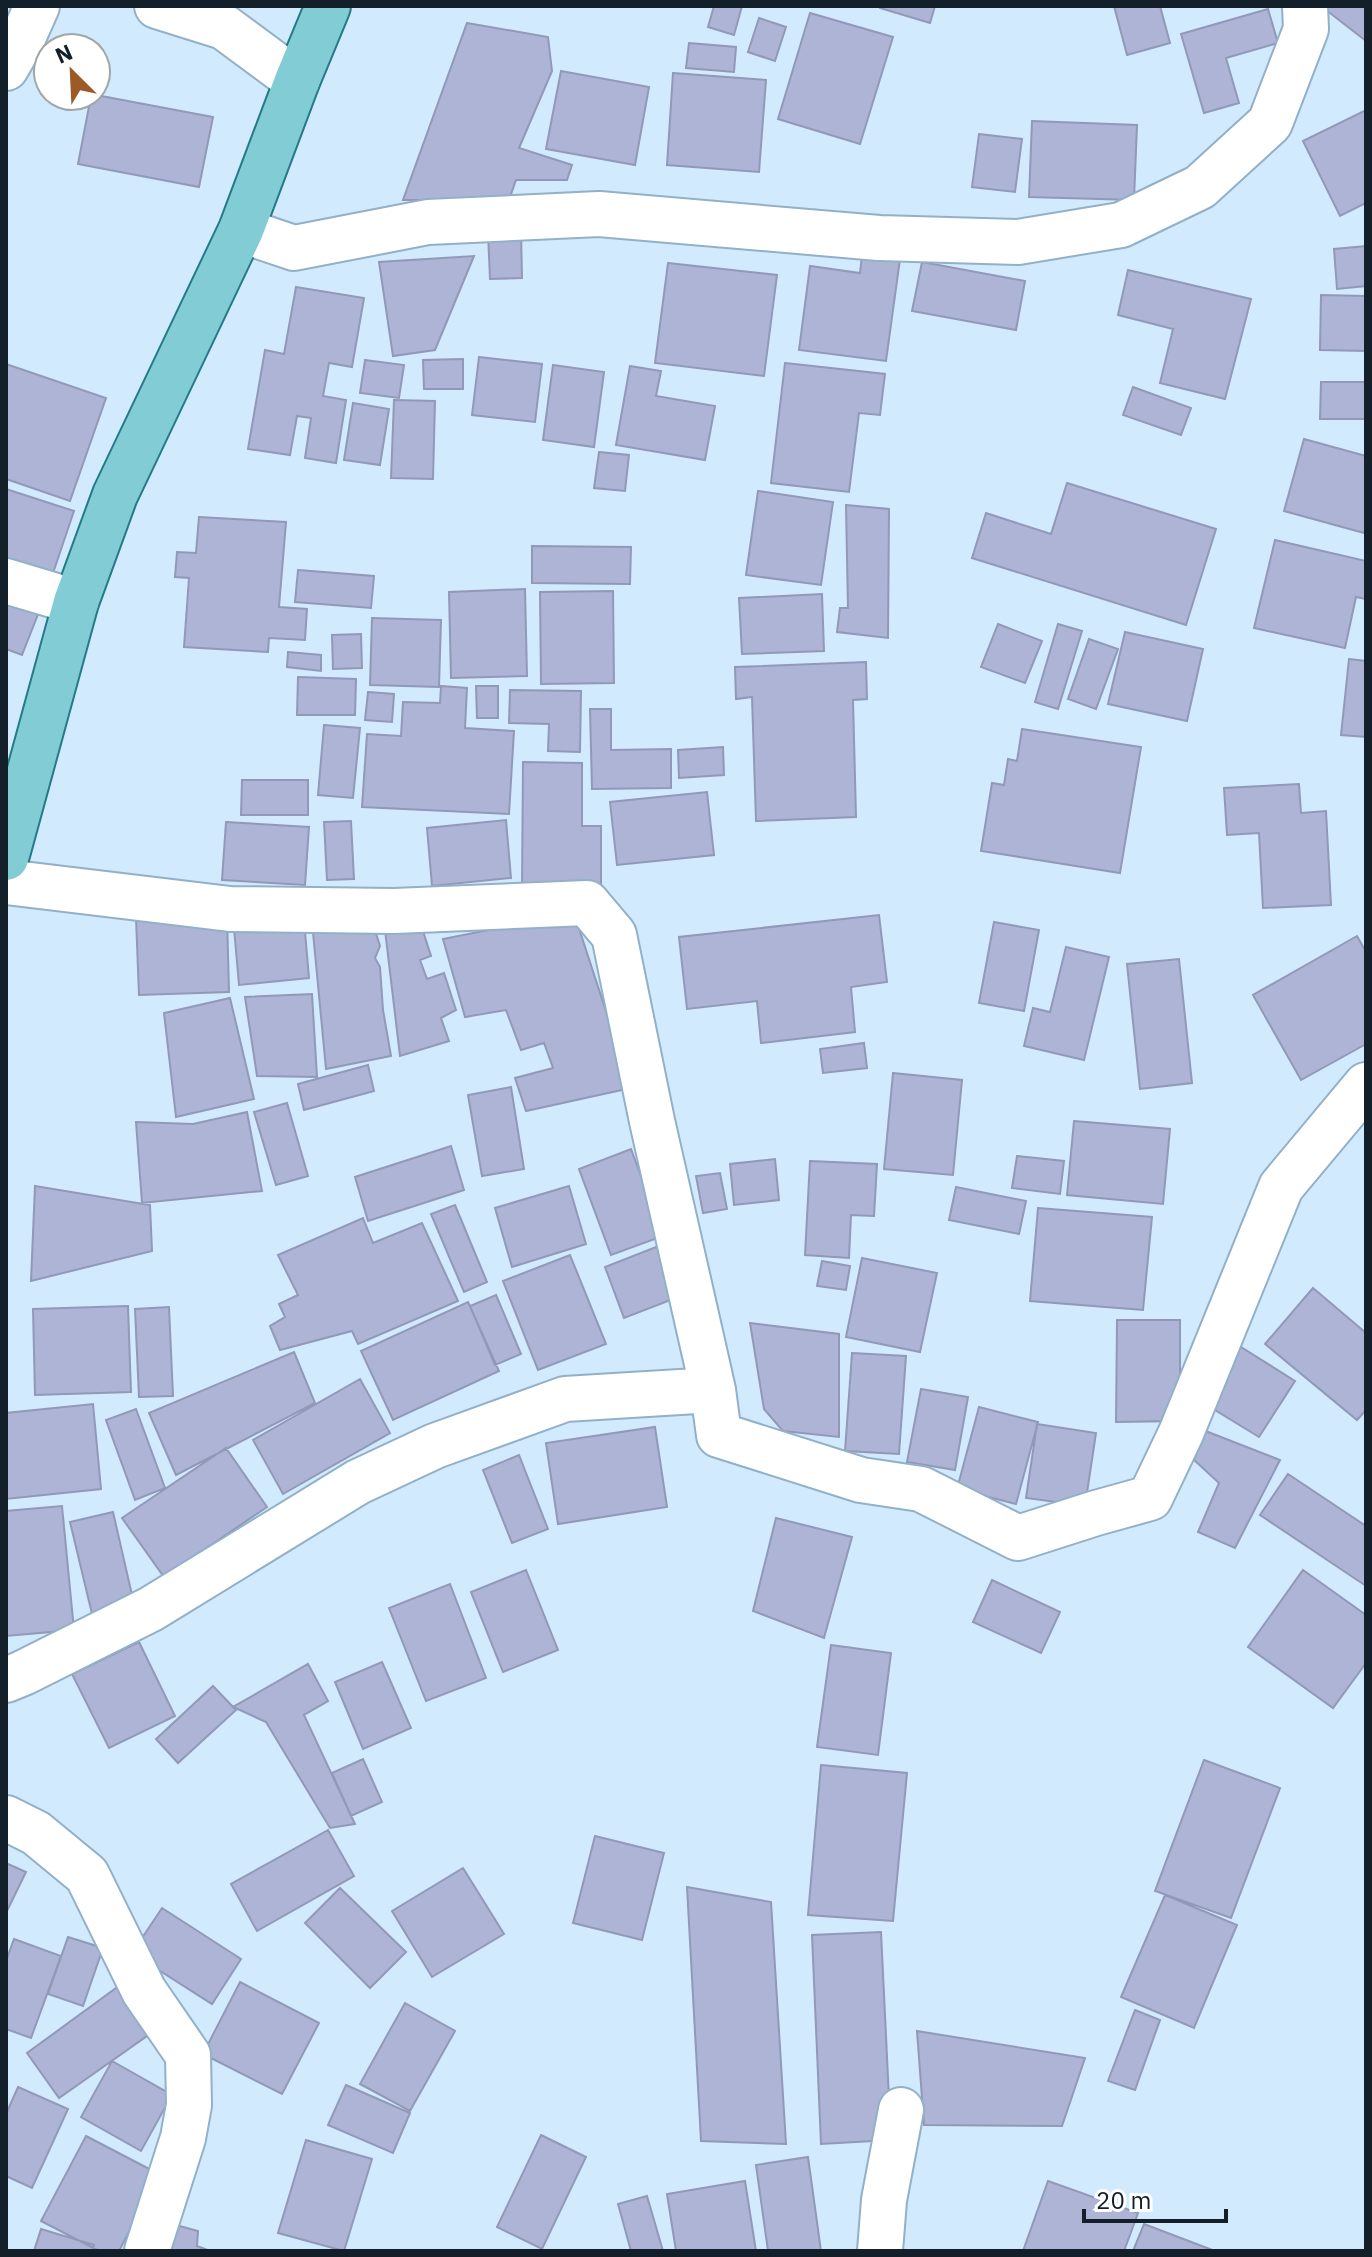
<svg xmlns="http://www.w3.org/2000/svg" width="1372" height="2257" viewBox="0 0 1372 2257" font-family="'IBM Plex Sans',sans-serif">
	<style>
		.building { fill: #adb4d5; stroke: #9298b8; stroke-width: 2 }
		.lines { fill: none; stroke-linecap: round; stroke-linejoin: round }
		.minor-casing { stroke: #92b0c8; stroke-width: 48 }
		.major-casing { stroke: #257a87; stroke-width: 48 }
		.minor { stroke: #fff; stroke-width: 44 }
		.major { stroke: #82cdd5; stroke-width: 44 }
	</style>
	<rect width="100%" height="100%" fill="#d1eafe"/>
	<path class="building" d="M714,6H742L734,35L708,27Z
		M880,6H935L930,23L880,8Z
		M1114,6H1160L1170,43L1127,55Z
		M1321,6H1366V41Z
		M1268,9L1278,43L1226,58L1239,103L1204,113L1181,34Z
		M810,13L893,37L860,144L778,119Z
		M759,18L786,27L775,61L748,52Z
		M467,23L548,37L552,71L519,148L572,165L567,180H516L509,200H403Z
		M689,43L736,47L734,72L686,68Z
		M561,71L649,87L635,165L546,149Z
		M673,73L766,80L759,172L667,165Z
		M96,95L213,117L199,187L78,164L91,96Z
		M1366,110V203L1340,216L1303,141Z
		M1032,121L1137,125L1134,200L1029,197Z
		M979,134L1022,139L1015,192L972,187Z
		M521,232L522,278L490,279L488,233Z
		M1366,246V286L1337,289L1334,249Z
		M863,247L901,252L886,361L799,350L810,266L860,273Z
		M474,256L435,350L393,356L379,262Z
		M922,262L1025,281L1016,330L912,311Z
		M668,263L777,275L764,376L655,363Z
		M1128,270L1251,299L1225,399L1160,383L1173,329L1118,315Z
		M296,287L364,298L352,367L329,363L323,396L346,400L336,463L305,458L311,418L297,416L290,455L248,449L265,350L284,354Z
		M1321,295L1366,296V351L1320,350Z
		M479,357L542,364L535,422L472,415Z
		M463,359V389H424L423,360Z
		M365,360L404,365L399,398L360,393Z
		M785,363L885,374L880,415L859,413L849,492L771,483Z
		M6,364L106,398L70,501L6,479Z
		M553,365L604,372L594,447L543,440Z
		M630,366L661,371L656,396L715,406L705,460L616,445Z
		M1321,382H1366V419H1320Z
		M1133,387L1191,408L1181,435L1123,415Z
		M394,400L435,401L433,479L391,478Z
		M353,403L389,409L380,465L344,460Z
		M1304,439L1366,456V526L1364,533L1284,511Z
		M599,452L629,455L625,491L594,488Z
		M1067,483L1216,529L1186,625L972,558L986,513L1051,534Z
		M6,489L74,511L51,579L6,564Z
		M758,491L833,502L821,585L746,575Z
		M846,505L889,509L888,638L837,632L840,608H848Z
		M199,517L286,522L279,607L307,609L305,640L269,638L268,652L184,647L189,578L175,577L177,552L196,553Z
		M1275,540L1366,561V599L1356,597L1345,648L1254,628Z
		M532,546L631,547L630,584L532,583Z
		M298,570L374,576L371,608L295,602Z
		M525,589L527,676L451,678L449,592Z
		M613,591L614,683L541,684L540,592Z
		M822,594L824,651L742,654L739,598Z
		M6,597L40,609L22,655L6,649Z
		M372,618L441,620L439,687L370,685Z
		M998,624L1042,641L1025,683L981,667Z
		M1058,624L1082,631L1058,709L1035,702Z
		M1125,632L1203,649L1187,721L1108,704Z
		M361,634L362,668L333,669L332,635Z
		M1089,639L1118,649L1096,709L1068,699Z
		M288,652L321,655V671L287,667Z
		M1349,659L1366,661V737L1341,735Z
		M866,662L867,699L853,700L856,817L756,821L752,697L736,699L735,667Z
		M298,677L356,679L355,715H297Z
		M441,686L467,688L465,728L514,731L509,814L362,807L367,734L401,736L403,702L440,703Z
		M476,686H498V718H477Z
		M510,690L581,691L580,752L548,751L549,724L509,723Z
		M368,692L394,694L392,722L365,720Z
		M590,709H611V750L671,749V788L592,789Z
		M324,725L360,728L353,798L318,795Z
		M1022,729L1141,747L1120,873L981,851L992,783L1004,785L1008,759L1017,761Z
		M723,747L724,775L679,778L678,750Z
		M523,762L582,763V826H601V891H522Z
		M242,780H308V815H241Z
		M1299,784L1301,813L1326,811L1331,905L1263,908L1259,833L1227,835L1224,788Z
		M707,792L714,855L617,865L610,802Z
		M506,820L511,878L432,886L427,828Z
		M351,821L354,879L327,880L324,822Z
		M226,822L309,827L305,885L222,880Z
		M574,913L631,1088L526,1111L515,1078L553,1068L544,1043L521,1050L506,1010L465,1017L443,939Z
		M370,915L380,946L375,958L380,967L383,1010L391,1056L326,1069L312,922Z
		M879,915L887,982L851,987L855,1032L761,1043L757,1001L687,1009L679,937Z
		M227,916L229,992L139,995L136,918L184,926Z
		M304,920L309,978L239,985L234,928Z
		M994,922L1039,930L1024,1011L979,1003Z
		M421,925L431,956L420,960L427,979L444,973L456,1010L441,1018L449,1041L400,1056L385,930Z
		M1357,936L1366,952V1044L1301,1080L1253,995Z
		M1066,947L1109,957L1084,1060L1024,1046L1033,1008L1050,1012Z
		M1179,959L1192,1083L1140,1089L1127,964Z
		M312,994L317,1077L257,1076L245,997Z
		M230,998L254,1099L176,1117L164,1013Z
		M864,1043L867,1068L823,1073L820,1049Z
		M368,1065L374,1091L304,1110L298,1084Z
		M893,1073L962,1080L953,1175L884,1169Z
		M511,1087L524,1169L482,1176L468,1095Z
		M287,1103L308,1176L276,1185L254,1112Z
		M247,1112L262,1191L142,1203L136,1122L193,1124Z
		M1074,1121L1170,1129L1163,1204L1067,1195Z
		M451,1146L464,1190L368,1221L355,1177Z
		M631,1149L663,1236L611,1255L579,1169Z
		M1017,1156L1064,1161L1060,1194L1012,1188Z
		M775,1159L779,1200L734,1205L730,1164Z
		M810,1161L877,1164L874,1216L851,1215L849,1258L805,1255Z
		M720,1173L727,1209L703,1213L696,1176Z
		M35,1186L150,1205L152,1251L31,1281Z
		M569,1186L586,1244L512,1267L495,1208Z
		M956,1187L1026,1201L1019,1234L949,1220Z
		M455,1205L487,1282L464,1292L431,1214Z
		M1038,1208L1152,1217L1143,1310L1030,1301Z
		M363,1218L373,1243L422,1223L458,1301L358,1344L352,1331L280,1350L270,1326L285,1317L279,1304L298,1295L278,1255Z
		M661,1245L681,1296L624,1318L605,1267Z
		M570,1255L606,1344L538,1370L503,1281Z
		M862,1258L937,1273L920,1352L846,1337Z
		M822,1261L850,1266L846,1290L817,1286Z
		M1313,1288L1366,1333V1410L1357,1420L1265,1344Z
		M496,1295L521,1354L495,1365L470,1306Z
		M468,1302L499,1371L393,1420L361,1351Z
		M128,1306L131,1392L35,1395L33,1309Z
		M169,1307L173,1396L139,1397L135,1309Z
		M1117,1320H1180V1421L1116,1422Z
		M750,1323L839,1334V1437L783,1431L764,1409Z
		M1241,1347L1295,1381L1259,1437L1205,1404Z
		M294,1352L315,1403L176,1475L149,1413Z
		M852,1353L906,1356L899,1454L845,1451Z
		M360,1379L390,1433L283,1494L253,1440Z
		M921,1389L968,1397L955,1470L907,1462Z
		M93,1404L101,1489L6,1499V1413Z
		M979,1407L1038,1422L1016,1504L957,1489Z
		M136,1409L165,1488L135,1500L106,1420Z
		M1037,1424L1096,1433L1085,1506L1026,1498Z
		M655,1427L667,1507L558,1524L546,1443Z
		M1203,1430L1280,1460L1235,1548L1198,1532L1219,1483L1194,1460Z
		M226,1448L267,1507L164,1577L122,1518Z
		M519,1455L548,1529L512,1543L483,1470Z
		M1288,1474L1366,1526V1586L1260,1515Z
		M62,1506L74,1630L6,1636V1511Z
		M113,1512L135,1608L93,1618L70,1522Z
		M776,1518L852,1537L824,1638L753,1611Z
		M526,1570L558,1650L503,1672L471,1592Z
		M1303,1570L1366,1615V1663L1333,1708L1248,1647Z
		M992,1580L1060,1612L1041,1653L973,1622Z
		M450,1584L486,1678L426,1701L389,1608Z
		M139,1642L175,1716L109,1748L72,1674Z
		M831,1645L891,1653L878,1755L817,1747Z
		M382,1662L411,1728L363,1749L335,1682Z
		M308,1664L328,1701L304,1715L355,1824L330,1828L266,1722L233,1707Z
		M213,1686L236,1710L178,1763L156,1739Z
		M363,1759L382,1802L351,1816L332,1773Z
		M1204,1760L1280,1788L1231,1918L1155,1891Z
		M821,1765L907,1773L893,1921L808,1915Z
		M328,1830L354,1876L257,1931L231,1884Z
		M595,1836L664,1853L642,1940L573,1923Z
		M8,1864L26,1872L6,1913V1867Z
		M463,1868L504,1934L432,1977L392,1911Z
		M687,1887L771,1902L786,2144L701,2141Z
		M340,1888L406,1952L370,1988L305,1923Z
		M1165,1895L1237,1925L1194,2028L1121,1997Z
		M162,1908L241,1959L212,2004L132,1953Z
		M881,1932L891,2140L821,2144L812,1935Z
		M68,1937L103,1948L83,2006L48,1994Z
		M14,1939L61,1956L31,2038L6,2029V1961Z
		M240,1982L319,2023L282,2094L203,2054Z
		M123,1983L157,2029L59,2098L27,2053Z
		M405,2003L455,2031L410,2111L360,2084Z
		M1135,2010L1160,2020L1135,2090L1108,2081Z
		M917,2031L1085,2058L1062,2126L924,2125Z
		M112,2061L172,2095L141,2151L81,2117Z
		M346,2085L410,2113L393,2153L328,2125Z
		M18,2087L68,2109L32,2188L6,2176V2114Z
		M541,2135L586,2157L542,2249L497,2227Z
		M86,2136L159,2174L119,2251H99L41,2221Z
		M306,2140L372,2159L344,2251L278,2233Z
		M808,2157L821,2251H768L756,2165Z
		M745,2181L756,2251H676L667,2194Z
		M1048,2181L1138,2213L1124,2251H1023Z
		M647,2196L663,2251H631L618,2204Z
		M172,2224L198,2231L197,2246L210,2251H164Z
		M1144,2224L1215,2251H1133Z
		M41,2229L94,2245L92,2251H34Z"/>
	<g class="lines">
		<g class="minor-casing">
			<path id="minor" d="M157,6L224,27L297,81
				M6,68L21,42L37,6
				M241,230L294,248L428,222L599,214L879,238L1018,242L1121,225L1200,187L1270,123L1306,29L1305,6
				M6,581L76,602
				M6,882L230,909L394,911L587,903L614,935L652,1121L713,1390
				M6,1680L23,1673L151,1609L358,1482L435,1446L565,1399L713,1390L719,1435L861,1480L921,1489L1018,1538L1096,1513L1150,1498L1181,1433L1281,1187L1366,1085
				M6,1818L36,1833L87,1875L144,1991L188,2055L189,2105L183,2138L147,2251
				M880,2251L884,2200L901,2110"/>
		</g>
		<g class="major-casing">
			<path id="major" d="M6,858L76,602L115,495L241,230L297,81L328,6"/>
		</g>
		<use href="#minor" class="minor"/>
		<use href="#major" class="major"/>
	</g>
	<rect width="1372" height="2257" fill="none" stroke="#142029" stroke-width="16"/>
	<g transform="translate(72 72) rotate(336)"><circle r="38" fill="#ffffff" stroke="#a1a6a9" stroke-width="2"/>
	<path d="M0-6L14 30L0 20L-14 30Z" fill="#9c5a27"/>
	<text y="-12" font-size="22" font-weight="bold" text-anchor="middle" fill="#142029">N</text>
	</g>
	<path d="M1084 2209v12h142v-12" fill="none" stroke="#142029" stroke-width="4"/>
	<text x="1096" y="2209" font-size="24" fill="#142029" stroke="#ffffff" stroke-width="6" paint-order="stroke">20 m</text>
</svg>
